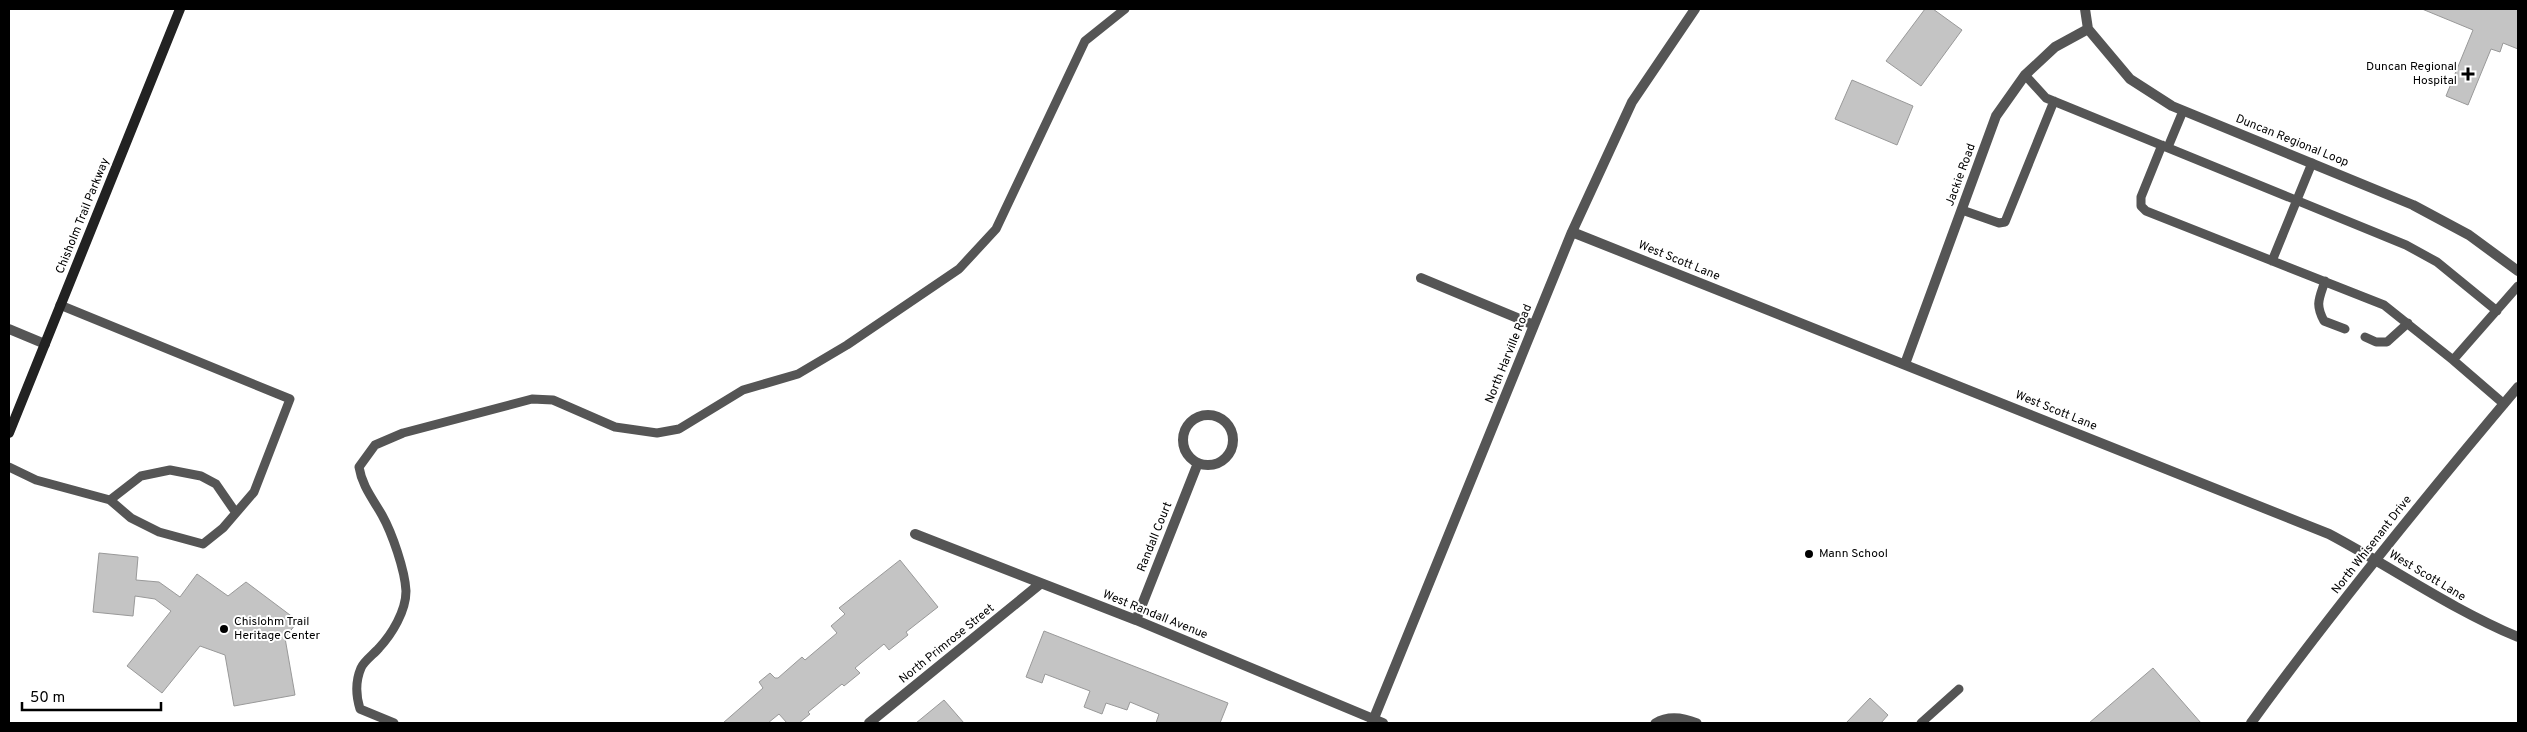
<svg xmlns="http://www.w3.org/2000/svg" width="2527" height="732" viewBox="0 0 2527 732" font-family="Overpass,sans-serif">
	<style>
		.building { fill: #c4c4c4; stroke: #999 }
		.lines { fill: none; stroke-linecap: round; stroke-linejoin: round }
		.service { stroke: #555; stroke-width: 9 }
		.minor { stroke: #555; stroke-width: 10 }
		.tertiary { stroke: #555; stroke-width: 10 }
		.secondary { stroke: #222; stroke-width: 10 }
		.poi-dot { fill: #000; stroke: #fff; stroke-width: 2 }
		.labels { text-anchor: middle; dominant-baseline: central; stroke-width: 4; stroke-linejoin: round; paint-order: stroke }
		.poi-label { font-size: 12px; fill: #000; stroke: #fff; text-anchor: start }
		.street-label { font-size: 12px; fill: #000; stroke: #fff }
	</style>
	<rect width="100%" height="100%" fill="#fff"/>
	<path class="building" d="M1925,9H1933L1962,30L1921,86L1886,61Z
		M2422,9H2518V49L2503,43L2500,52L2491,49L2468,105L2446,96L2473,30Z
		M1852,80L1913,106L1897,145L1835,119Z
		M99,553L138,557L136,580L159,582L180,597L197,574L228,596L246,582L298,621L285,638L295,695L234,706L225,655L200,646L162,693L127,666L171,611L155,599L135,596L133,616L93,612Z
		M900,560L938,607L906,632L908,635L889,650L884,644L855,668L860,673L844,686L842,684L808,712L810,714L799,723H787L779,714L768,723H723L763,688L759,682L770,673L775,678H778L802,657L805,660L837,633L831,626L845,614L839,608Z
		M1044,631L1228,703L1220,723H1156L1159,714L1130,702L1127,710L1106,703L1102,714L1084,707L1090,691L1045,674L1042,683L1026,677Z
		M2153,668L2201,723H2089Z
		M1870,698L1888,715L1881,723H1846Z
		M944,700L964,723H916Z"/>
	<g class="lines">
		<path class="service" d="M2025,75L2046,98L2406,245L2437,262L2497,311
			M2162,145L2141,197V206L2146,211L2384,305L2453,360L2504,404
			M2168,147L2183,111
			M1962,210L1999,223L2005,222L2054,101
			M2272,261L2312,163
			M2325,281C2319,299 2315,304 2324,321L2345,329
			M2365,337L2376,342H2387L2408,323
			M2453,360L2518,286
			M9,467L36,480L110,500L131,518L159,532L203,544L223,528L254,492L290,399L60,305
			M110,500L141,476L170,470L201,476L216,484L236,513
			M394,723L360,709C356,696 355,682 361,668C364,661 374,654 379,648C392,634 406,611 406,591C405,570 392,533 382,515C373,499 362,486 359,467L375,445L403,433L532,399L553,400L615,427L657,433L679,429L743,390L798,374L847,345L959,269L996,229L1085,41L1125,9
			M1655,723C1668,715 1683,717 1697,723
			M1921,723L1959,689"/>
		<path class="minor" d="M2085,9L2088,29L2130,79L2172,106L2413,205L2469,235L2518,271
			M1572,232L2329,534C2393,568 2451,609 2518,637
			M1421,278L1534,325
			M9,329L45,344
			M1905,364L1996,116L2025,75L2055,47L2088,29
			M1183 440a25 25 0 1 1 50 0a25 25 0 1 1-50 0Z
			M915,534L1136,620L1383,723
			M1136,620L1198,463
			M869,723L1040,584
			M1372,723L1572,232L1632,102L1695,9"/>
		<path class="tertiary" d="M2251,723C2335,607 2426,496 2518,387"/>
		<path class="secondary" d="M9,433L180,9"/>
	</g>
	<g class="poi-dot">
		<path d="M2465.5 66.5h5v5h5v5h-5v5h-5v-5h-5v-5h5z"/>
		<circle cx="1809" cy="554" r="5"/>
		<circle cx="224" cy="629" r="5"/>
	</g>
	<g class="labels">
		<g class="poi-label">
			<text x="2457" y="67" text-anchor="end">Duncan Regional<tspan x="2457" dy="14">Hospital</tspan></text>
			<text x="1819" y="554">Mann School</text>
			<text x="234" y="622">Chislohm Trail<tspan x="234" dy="14">Heritage Center</tspan></text>
		</g>
		<g class="street-label">
			<text transform="translate(2292 141) rotate(22)">Duncan Regional Loop</text>
			<text transform="translate(1961 175) rotate(-70)">Jackie Road</text>
			<text transform="translate(83 216) rotate(-68)">Chisholm Trail Parkway</text>
			<text transform="translate(1679 261) rotate(22)">West Scott Lane</text>
			<text transform="translate(1509 354) rotate(-68)">North Harville Road</text>
			<text transform="translate(2056 411) rotate(22)">West Scott Lane</text>
			<text transform="translate(1155 537) rotate(-68)">Randall Court</text>
			<text transform="translate(2372 545) rotate(-52)">North Whisenant Drive</text>
			<text transform="translate(2427 576) rotate(31)">West Scott Lane</text>
			<text transform="translate(1155 615) rotate(22)">West Randall Avenue</text>
			<text transform="translate(947 644) rotate(-39)">North Primrose Street</text>
		</g>
	</g>
	<rect width="2527" height="732" fill="none" stroke="#000000" stroke-width="20"/>
	<path d="M22 702v8h139v-8" fill="none" stroke="#000000" stroke-width="2.5"/>
	<text x="30" y="702" font-size="15" fill="#000000" stroke="#ffffff" stroke-width="4" paint-order="stroke">50 m</text>
</svg>
